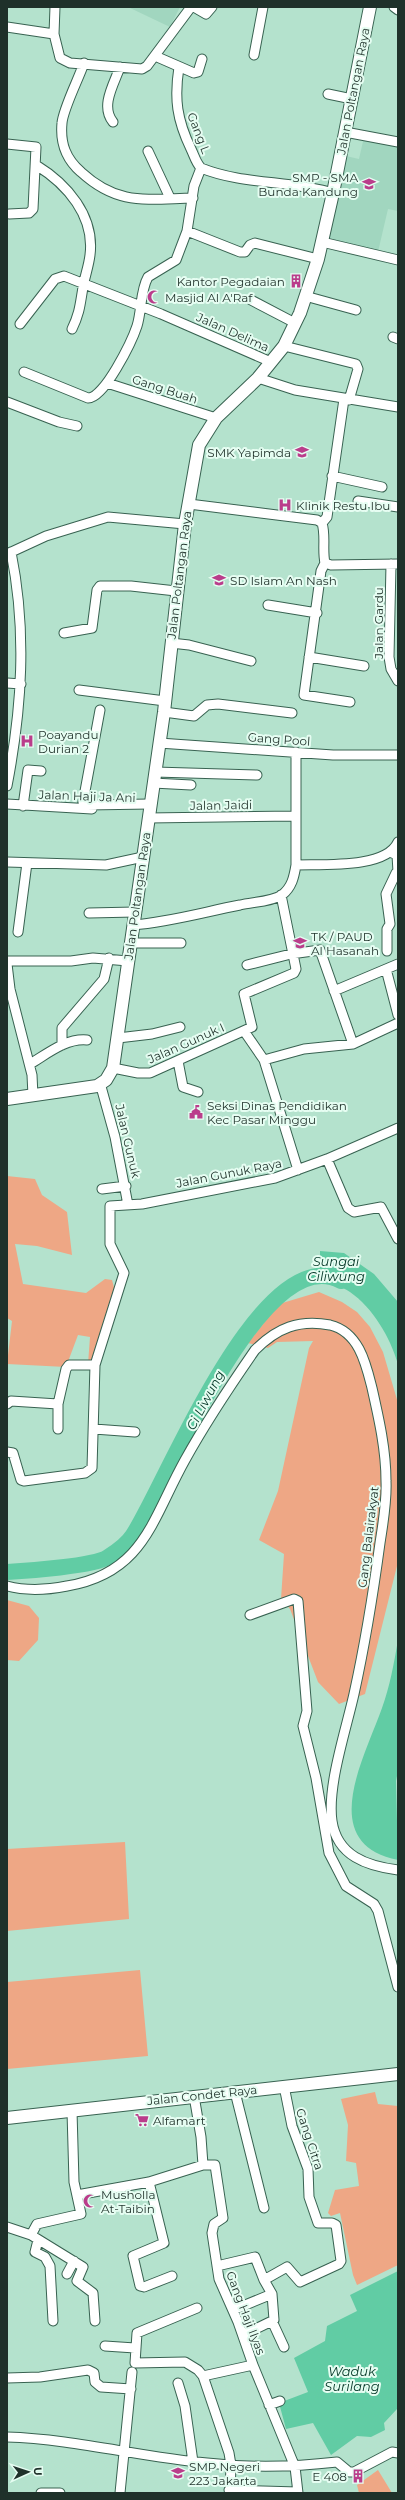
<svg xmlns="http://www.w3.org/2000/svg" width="405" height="2500" viewBox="0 0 405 2500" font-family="Montserrat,sans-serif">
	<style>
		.built { fill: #a1d6bf }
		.green { fill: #eea785 }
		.water { fill: #61cca4 }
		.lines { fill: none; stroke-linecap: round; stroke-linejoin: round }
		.river { stroke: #61cca4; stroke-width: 16 }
		.street-casing { stroke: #386251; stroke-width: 11 }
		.secondary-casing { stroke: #386251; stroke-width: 14 }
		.street { stroke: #fff; stroke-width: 9 }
		.secondary { stroke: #fff; stroke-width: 12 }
		.labels { text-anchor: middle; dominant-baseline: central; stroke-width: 4; stroke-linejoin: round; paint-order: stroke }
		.street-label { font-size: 12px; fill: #1f312a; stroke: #e6fdf2 }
		.poi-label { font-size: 12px; fill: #1f312a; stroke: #e6fdf2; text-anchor: start }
		.water-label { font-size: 13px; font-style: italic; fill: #033626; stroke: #e6fdf2 }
	</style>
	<rect width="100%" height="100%" fill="#b4e2cd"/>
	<path class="built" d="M128,7H180L170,27Z
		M364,137L398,144V211L388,209L377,256L327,245L346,156L359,159Z"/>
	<path class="green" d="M7,1176L35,1179L42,1195L67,1212L72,1255L37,1246L15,1244L23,1284L86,1293L105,1279L112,1280L115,1291L94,1364H88L90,1337L78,1335L66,1367L7,1364L12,1321L7,1318Z
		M319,1292L342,1302L357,1312L370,1327L383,1352L398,1403V1562L365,1694L339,1704L318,1682L290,1609L281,1599L284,1554L259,1540L278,1491L309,1348L313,1341L277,1342L268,1348L248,1343L279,1304Z
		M7,1600L29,1606L39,1618L38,1640L19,1661L7,1660Z
		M125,1842L129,1919L7,1931V1849Z
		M140,1970L148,2056L7,2069V1982Z
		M375,2092L378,2104L398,2106V2265L357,2285L353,2275L340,2213L331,2216L328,2213L335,2190L359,2186L356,2163L346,2161L348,2125L341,2099Z
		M378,2470L392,2493H359L357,2485Z"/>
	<path class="water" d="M320,1251L344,1253L374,1274L398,1302V1364C390,1337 373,1308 350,1292C342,1286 330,1284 320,1282Z
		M398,1640V1771L396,1781L398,1860C316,1843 364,1759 382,1708C390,1686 394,1663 398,1640Z
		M398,2271L397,2409L384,2423L385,2430L371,2437L357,2436L331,2455L313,2423L286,2429L279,2403L308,2392L294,2358L325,2341L327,2326L357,2311L350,2295Z"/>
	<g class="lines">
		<path class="river" d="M7,1572C26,1571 95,1566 108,1557C116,1552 128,1543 133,1535C165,1487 262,1237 341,1281"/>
		<g class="street-casing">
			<path id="street" d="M55,7L54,34L60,58L70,63L142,69L147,66L191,7
				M194,7L206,14L212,7
				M394,7L398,10
				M7,27L54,34
				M254,55L263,7
				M155,56L194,73L198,72L202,59
				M84,63C79,78 63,109 62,123C60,144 66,159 81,172C118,206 146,199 193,198
				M179,67C174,99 177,120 191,149C194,155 196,163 201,168C243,185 290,180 333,193
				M328,94L352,99
				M113,122C100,106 114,84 120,67
				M345,132L398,142
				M7,144L36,147L33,209L29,213L9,214
				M148,151L170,198
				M36,165C67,184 95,216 90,255C89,264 86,273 84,282C80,302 81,310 72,329
				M187,231L240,252H245L250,245L255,243L318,259
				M322,242L398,260
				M305,296L356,310
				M251,300L295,323
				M20,324L55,279L64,276L161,314L271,362
				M393,337L398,339
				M284,346L356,364L358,369L349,400
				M24,372L88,398C104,399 132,341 137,326C142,310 140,291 148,277L176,260L187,231L194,186L201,168
				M258,378L295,390L398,407
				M107,383L216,418
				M7,402L59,422L77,426
				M332,476L382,487
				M358,501L398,507
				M189,504L317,520L322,523C326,536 322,550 325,563
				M322,523L327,517L344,399
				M7,554L46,536L108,517L185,524
				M325,563L321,571L304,695L350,702
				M325,563L331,565L398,564
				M391,564L389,657L391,669L398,681
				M268,605L317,613
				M64,633L92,628L97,590L100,586H131L176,591
				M171,643L189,645L251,661
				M309,657L364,666
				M7,683L21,684
				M79,690L165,701
				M100,710L83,802L87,805L150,804
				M164,712L194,716L207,705L218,704L292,713
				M159,743L333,755H398
				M155,772L257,775
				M153,783L191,785
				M7,786C22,708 27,631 11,552
				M7,804L92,809
				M23,806L28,770L41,771
				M148,818L295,816
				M7,862L106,865L143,857
				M296,865C322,864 386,869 398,842
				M89,913L135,912
				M133,925C170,922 204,912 240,905C252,902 271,902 282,895C292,887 294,877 296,865V752
				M18,932L27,863
				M131,943H181
				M387,951V929L390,924L386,894L396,873L398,872L397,855L390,852
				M7,961H71L93,958L128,961
				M7,964L10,989L32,1075L33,1096
				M247,965L291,954L320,950L353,1044
				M386,969L398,1015
				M334,991L398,964
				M244,1031L264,1060L298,1170
				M118,1038L152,1034L180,1027
				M62,1045V1028L104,979L109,958
				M264,1060L304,1049L353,1044L398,1023
				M178,1061L183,1087L198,1092
				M30,1064C47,1054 66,1038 87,1040
				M113,1068L138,1073H150L252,1027L244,994L294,973L296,969L281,895
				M100,1083L115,1137L128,1205
				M327,1159L348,1208L354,1212L381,1207L398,1239
				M102,1189L126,1186
				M7,1404L11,1401L58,1404
				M58,1429V1404L66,1369L69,1365H95
				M94,1429L135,1432
				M7,1452L13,1453L21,1480L24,1481L85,1473L92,1468L95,1365L124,1273L110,1244V1206L142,1204L275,1178L327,1159L398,1128
				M7,1586C26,1591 47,1590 67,1586C144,1573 152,1519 185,1460C206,1422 230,1386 255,1350C277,1328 299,1319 330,1325C359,1332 366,1364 372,1388C379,1419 386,1450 386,1481C387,1502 383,1523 380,1543C373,1595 365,1644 354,1694C346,1730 327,1786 332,1821C337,1856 367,1866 398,1870
				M250,1615L294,1599L298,1601L307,1711L303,1726L316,1778L329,1853L346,1886L374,1904L378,1911L398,1987
				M235,2092L264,2208
				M194,2096L201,2137L203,2165
				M149,2182L164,2243L133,2256L140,2286L144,2287L172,2276
				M77,2195L149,2182L203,2165H215L223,2218L214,2224L212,2233L219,2279L238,2322L253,2365L203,2376
				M7,2227L31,2235L37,2224L81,2214L74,2182L72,2111
				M31,2235L83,2267L77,2281L93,2293L95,2321
				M38,2240L35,2252L45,2257L50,2266L53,2321
				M217,2266L255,2257L264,2280
				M67,2274L74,2261
				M197,2308L137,2333L135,2363L185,2362L198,2370L203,2376L229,2453L231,2465L230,2493
				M233,2310L272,2294L264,2280L287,2267L300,2282L339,2264L341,2261L336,2225L332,2223H318L309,2197L308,2169L292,2126L284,2086
				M272,2321L284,2347
				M243,2335L274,2320L272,2294
				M105,2346L135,2348
				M253,2365L295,2467L298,2493
				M7,2378L40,2377L88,2370L94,2373L95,2382L101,2387L131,2389
				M178,2383L185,2406L193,2462
				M269,2405L280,2401
				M7,2437C74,2439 140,2457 207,2463C251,2468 293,2467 337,2462L349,2472H354L392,2452L398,2453
				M229,2490L298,2492
				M41,2493H60
				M120,2493L132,2372"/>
		</g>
		<g class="secondary-casing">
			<path id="secondary" d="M7,1099L97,1086L106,1080L113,1068L164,712L185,524L199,445L216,418L258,378L284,346L300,313L318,259L333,193L370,7
				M7,2118L398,2074"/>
		</g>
		<use href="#street" class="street"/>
		<use href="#secondary" class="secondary"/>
	</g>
	<defs>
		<g id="school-bare" transform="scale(1.08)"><path d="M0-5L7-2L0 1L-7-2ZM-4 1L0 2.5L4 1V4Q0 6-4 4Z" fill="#ba3d8b" stroke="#e6fdf2" stroke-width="2.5" paint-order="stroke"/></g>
		<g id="building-bare" transform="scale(1.08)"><path d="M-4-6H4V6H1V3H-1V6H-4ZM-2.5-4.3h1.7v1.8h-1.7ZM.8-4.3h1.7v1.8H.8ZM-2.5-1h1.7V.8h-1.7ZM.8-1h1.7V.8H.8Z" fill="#ba3d8b" stroke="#e6fdf2" stroke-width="2.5" paint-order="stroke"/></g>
		<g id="mosque-bare" transform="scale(1.08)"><path d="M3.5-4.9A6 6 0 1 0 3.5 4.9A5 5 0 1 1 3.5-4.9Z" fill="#ba3d8b" stroke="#e6fdf2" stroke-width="2.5" paint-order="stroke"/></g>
		<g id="hospital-bare" transform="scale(1.08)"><path d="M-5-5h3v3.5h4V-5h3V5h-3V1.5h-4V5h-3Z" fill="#ba3d8b" stroke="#e6fdf2" stroke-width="2.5" paint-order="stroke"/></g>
		<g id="civic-bare" transform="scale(1.08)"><path d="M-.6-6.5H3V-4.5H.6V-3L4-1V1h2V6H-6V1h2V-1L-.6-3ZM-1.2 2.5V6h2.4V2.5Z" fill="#ba3d8b" stroke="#e6fdf2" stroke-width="2.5" paint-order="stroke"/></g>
		<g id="supermarket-bare" transform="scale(1.08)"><path d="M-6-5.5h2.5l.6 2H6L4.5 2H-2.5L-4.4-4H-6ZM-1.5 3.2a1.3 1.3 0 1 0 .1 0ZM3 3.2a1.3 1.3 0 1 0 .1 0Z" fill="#ba3d8b" stroke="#e6fdf2" stroke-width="2.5" paint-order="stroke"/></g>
	</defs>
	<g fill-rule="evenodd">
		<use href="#school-bare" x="369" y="184"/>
		<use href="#building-bare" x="296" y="281"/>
		<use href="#mosque-bare" x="154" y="297"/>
		<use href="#school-bare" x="302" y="452"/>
		<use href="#hospital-bare" x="285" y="505"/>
		<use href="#school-bare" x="219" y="580"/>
		<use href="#hospital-bare" x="27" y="741"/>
		<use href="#school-bare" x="300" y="943"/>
		<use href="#civic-bare" x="196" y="1112"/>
		<use href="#supermarket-bare" x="142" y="2120"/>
		<use href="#mosque-bare" x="90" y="2201"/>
		<use href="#school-bare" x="178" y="2473"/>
		<use href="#building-bare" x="358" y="2476"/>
	</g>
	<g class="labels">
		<g class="street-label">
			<text transform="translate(353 91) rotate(-79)">Jalan Poltangan Raya</text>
			<text transform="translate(199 133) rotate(69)">Gang L</text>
			<text transform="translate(233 332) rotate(24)">Jalan Delima</text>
			<text transform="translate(165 389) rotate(18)">Gang Buah</text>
			<text transform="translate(179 575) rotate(-83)">Jalan Poltangan Raya</text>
			<text transform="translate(378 623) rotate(-90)">Jalan Gardu</text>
			<text transform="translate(279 739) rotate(4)">Gang Pool</text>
			<text transform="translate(87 796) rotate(2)">Jalan Haji Ja Ani</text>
			<text transform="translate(221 805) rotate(-1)">Jalan Jaidi</text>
			<text transform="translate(137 896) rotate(-82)">Jalan Poltangan Raya</text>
			<text transform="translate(186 1043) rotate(-24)">Jalan Gunuk I</text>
			<text transform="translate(128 1141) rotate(77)">Jalan Gunuk</text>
			<text transform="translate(229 1173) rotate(-11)">Jalan Gunuk Raya</text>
			<text transform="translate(368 1537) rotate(-83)">Gang Balairakyat</text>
			<text transform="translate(202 2095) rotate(-6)">Jalan Condet Raya</text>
			<text transform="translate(310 2139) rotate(72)">Gang Citra</text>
			<text transform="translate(246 2313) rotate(69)">Gang Haji Ilyas</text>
		</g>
		<g class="poi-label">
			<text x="358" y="177" text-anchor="end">SMP - SMA<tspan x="358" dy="14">Bunda Kandung</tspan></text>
			<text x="285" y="281" text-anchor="end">Kantor Pegadaian</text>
			<text x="165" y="297">Masjid Al A'Raf</text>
			<text x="291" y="452" text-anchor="end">SMK Yapimda</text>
			<text x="296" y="505">Klinik Restu Ibu</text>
			<text x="230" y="580">SD Islam An Nash</text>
			<text x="38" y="734">Poayandu<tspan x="38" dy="14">Durian 2</tspan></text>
			<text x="311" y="936">TK / PAUD<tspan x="311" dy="14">Al Hasanah</tspan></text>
			<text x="207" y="1105">Seksi Dinas Pendidikan<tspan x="207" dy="14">Kec Pasar Minggu</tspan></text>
			<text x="153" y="2120">Alfamart</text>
			<text x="101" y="2194">Musholla<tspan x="101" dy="14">At-Taibin</tspan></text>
			<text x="189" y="2466">SMP Negeri<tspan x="189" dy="14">223 Jakarta</tspan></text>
			<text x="347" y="2476" text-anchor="end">E 408</text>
		</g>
		<g class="water-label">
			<text x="336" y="1261">Sungai<tspan x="336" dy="15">Ciliwung</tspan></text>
			<text transform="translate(205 1400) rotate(-62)">Ci Liwung</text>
			<text x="352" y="2371">Waduk<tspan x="352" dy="15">Surilang</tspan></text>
		</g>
	</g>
	<rect width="405" height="2500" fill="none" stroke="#1f312a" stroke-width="16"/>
	<g transform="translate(28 2472) rotate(87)" stroke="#e6fdf2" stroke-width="3" paint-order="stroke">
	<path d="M0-3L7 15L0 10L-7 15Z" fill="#1f312a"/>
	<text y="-6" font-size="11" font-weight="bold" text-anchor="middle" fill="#1f312a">U</text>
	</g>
</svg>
